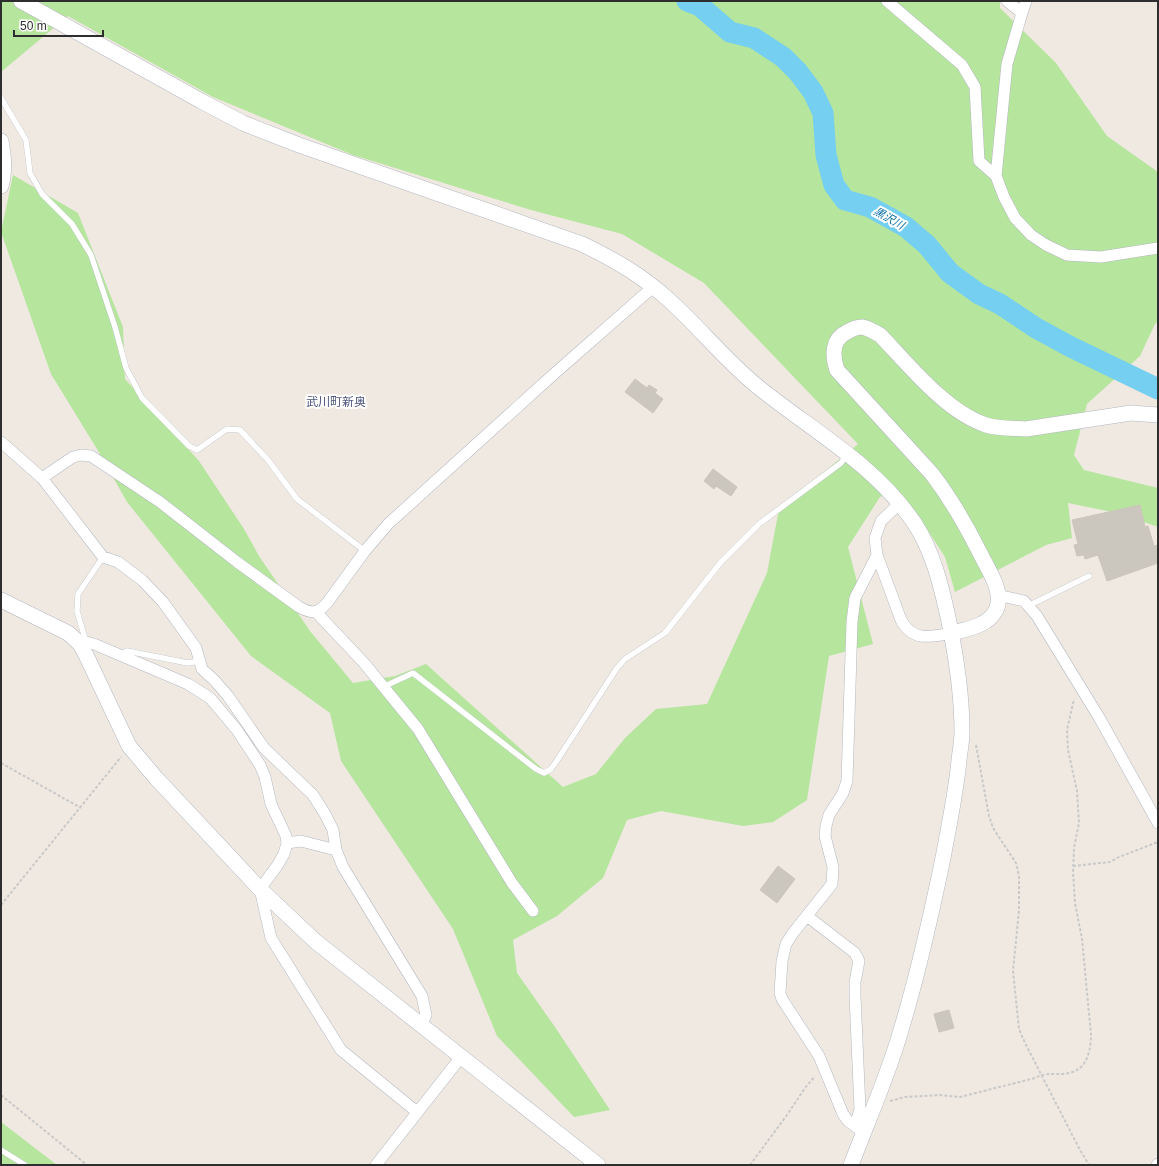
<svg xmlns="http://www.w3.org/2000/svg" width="1159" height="1166" viewBox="0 0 1159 1166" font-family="Helvetica,'Noto Sans JP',sans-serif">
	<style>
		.green { fill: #b6e59e }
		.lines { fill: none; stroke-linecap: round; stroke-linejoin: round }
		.river { stroke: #75cff0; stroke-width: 21 }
		.building { fill: #cbc7bf; stroke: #cbc5ba }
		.lane-casing { stroke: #b4b7c1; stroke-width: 6 }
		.street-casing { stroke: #b4b7c1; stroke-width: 12 }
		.secondary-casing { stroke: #b4b7c1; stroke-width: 16 }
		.path { stroke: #c9c9c9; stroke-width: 2; stroke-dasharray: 3 2; stroke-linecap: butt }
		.lane { stroke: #fff; stroke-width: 5.5 }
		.street { stroke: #fff; stroke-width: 11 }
		.secondary { stroke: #fff; stroke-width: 15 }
		.labels { text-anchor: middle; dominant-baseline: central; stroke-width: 4; stroke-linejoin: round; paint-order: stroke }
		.water-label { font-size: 11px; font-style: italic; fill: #0d6fa3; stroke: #fff }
		.quarter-label { font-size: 12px; fill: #4d5680; stroke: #fff }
	</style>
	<rect width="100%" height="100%" fill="#efe9e1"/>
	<path class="green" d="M1,1H1000V8L1056,63L1107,136L1158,172V321L1155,324L1140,356L1087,404L1074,455L1084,470L1158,488V527L1122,514L1068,503L1072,538L1046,545L955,592L945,557L923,523L894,490L880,497L848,547L873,644L829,656L807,800L773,822L743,826L661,811L627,820L603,878L557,916L513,940L517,973L555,1027L610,1110L574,1117L497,1036L453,929L341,761L330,713L251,656L127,502L97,449L51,374L1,232L13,175L78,213L123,327L125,379L199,461L244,529L259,556L310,631L353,683L395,676L426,664L563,787L596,774L625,738L656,709L707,704L767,573L779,509L858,444L704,283L622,234L531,210L353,155L213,97L68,16L1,72Z
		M1,1122L57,1165H1Z"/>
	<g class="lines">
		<path class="river" d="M687,1L700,6L730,32L754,38L783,57L798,72L813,92L823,113L826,155L834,185L845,200L870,207L906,227L927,245L950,273L979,294L1000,304L1036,328L1071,347L1158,389"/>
	</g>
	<path class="building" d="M635,379L647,388L649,385L657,390L655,393L663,399L653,413L625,392Z
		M713,469L737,487L731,496L716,486L714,489L704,481Z
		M1140,505L1145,527L1148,526L1154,546L1158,545V563L1107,581L1098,555L1085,559L1084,555L1077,556L1074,545L1078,544L1072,520Z
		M778,866L795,879L777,903L760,890Z
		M949,1010L954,1028L939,1032L934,1014Z"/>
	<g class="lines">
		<g class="lane-casing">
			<path id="lane" d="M1,98L26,140L30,173L42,194L72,224L91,255L115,327L126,368L142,398L189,446L197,450L227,429L240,430L268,460L297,499L365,551
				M1029,607L1034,603L1089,576
				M86,642L77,611L78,594L103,557
				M119,655L127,651L188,663L199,661
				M383,687L413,673L536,769L544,773L551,769L556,762L617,668L625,659L665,633L721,562L759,524L841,463L847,454
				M1,1150L25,1165"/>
		</g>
		<g class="street-casing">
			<path id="street" d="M887,1L962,65L975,87L979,161L996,176L1004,197L1015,218L1031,235L1046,245L1067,255L1101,257L1158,248
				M1007,1L1022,13
				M996,176L1007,64L1022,13L1026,1
				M1,442L42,478L103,557L118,562L142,580L163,602L196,648L202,669L214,680L228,696L264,748L313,795L325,814L333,830L336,850L343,867L422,996L426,1015L421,1026
				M42,478L73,457L81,455L91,456L160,502L237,562L299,607C312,614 317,614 327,603L365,551L388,524L555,373L653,287
				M899,504L881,521L875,538L877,555L901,620C913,642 930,637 952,633
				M997,595L1024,601L1037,616L1100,719L1158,823
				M316,612L364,663L418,729L512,883L533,911
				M80,644L86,642L94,644L188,684L210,698L237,730L260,765L265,777L271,804L286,836L287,843L284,854L277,866L260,889L271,938L341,1050L417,1112
				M287,843L301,841L336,850
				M807,916L855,953L859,961L855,982V996L860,1109L855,1126
				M863,1132L848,1121L843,1114L819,1056L782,999L780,993L782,961L786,944L793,933L832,884L833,867L825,836L826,826L829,815L843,793L847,781L852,622L855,598L877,555
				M376,1165L461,1057
				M1157,1165L1158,1164"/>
		</g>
		<g class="secondary-casing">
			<path id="secondary" d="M21,1L201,101L243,123L299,145L582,244C615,260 643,276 670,301C700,328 725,360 757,386C811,430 875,464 915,524C933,552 941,585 948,617C956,655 962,694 962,732C962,741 960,751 959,760C956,793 949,825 943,858C931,916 918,974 901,1030C888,1076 868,1120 851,1165
				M1,141C4,156 5,172 1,186
				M1,600L68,633L80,644L86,655L129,746L156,778L260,889L315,941L598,1165
				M952,633C967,629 988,626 996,610C1000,602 998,591 995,583C991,573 985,563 980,553C966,525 951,499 932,474L837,370C832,355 832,339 847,332C852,329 858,327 862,327C869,328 874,332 880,335C909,365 946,412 986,425C999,429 1013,428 1026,429L1131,413L1158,415"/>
		</g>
		<path class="path" d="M976,745L989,816L993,828L1016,863L1019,876V910L1013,971L1019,1029L1025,1043L1080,1150L1089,1165
			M1,763L81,808
			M1073,866L1110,862L1119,857L1158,842
			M1,905L121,757
			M1,1095L87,1165
			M890,1101L905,1097L940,1095L960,1097L1035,1078C1042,1074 1048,1074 1056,1074C1062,1074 1069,1074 1075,1071C1088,1066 1091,1047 1091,1035L1082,939L1075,903L1073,872L1074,848L1079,823L1077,791L1068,750L1067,730L1074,699
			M750,1165L787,1115L805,1088L815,1076"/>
		<use href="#lane" class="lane"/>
		<use href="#street" class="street"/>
		<use href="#secondary" class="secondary"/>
	</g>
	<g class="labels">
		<g class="water-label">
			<text transform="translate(889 218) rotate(29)">黒沢川</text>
		</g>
		<g class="quarter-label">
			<text x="336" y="402">武川町新奥</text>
		</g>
	</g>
	<rect width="1159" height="1166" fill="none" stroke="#2e2e2e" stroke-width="4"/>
	<path d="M14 30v6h89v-6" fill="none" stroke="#2e2e2e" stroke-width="2"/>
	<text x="20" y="30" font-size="12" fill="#2e2e2e" stroke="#ffffff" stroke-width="3" paint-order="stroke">50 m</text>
</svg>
